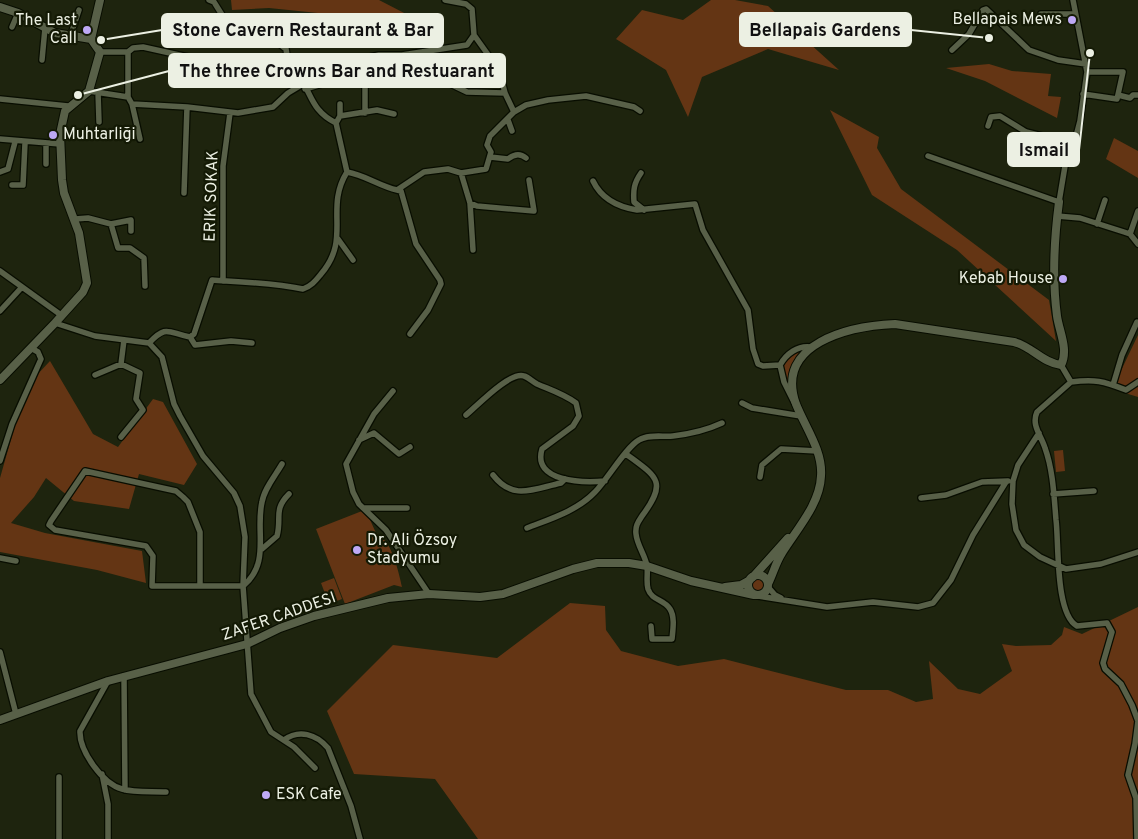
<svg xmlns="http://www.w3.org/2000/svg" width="1138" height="839" viewBox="0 0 1138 839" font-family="Overpass,sans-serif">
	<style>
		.green { fill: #643514 }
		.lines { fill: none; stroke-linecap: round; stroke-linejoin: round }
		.minor-casing { stroke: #080d00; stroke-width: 8 }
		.tertiary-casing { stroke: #080d00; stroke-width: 10 }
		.minor { stroke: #586048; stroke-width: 5.5 }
		.tertiary { stroke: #586048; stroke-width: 8 }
		.poi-dot { fill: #bea9f5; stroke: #141a05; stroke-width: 2 }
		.labels { text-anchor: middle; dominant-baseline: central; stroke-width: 4.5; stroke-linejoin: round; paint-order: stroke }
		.poi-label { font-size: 16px; fill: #ecf0e3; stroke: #141a05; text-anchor: end }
		.street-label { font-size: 16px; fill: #ecf0e3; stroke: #141a05 }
		.leader { fill: none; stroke: #ecf0e3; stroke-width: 2 }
		.callout-dot { fill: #ecf0e3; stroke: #141a05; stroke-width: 2 }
		.callout { fill: #ecf0e3; stroke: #ecf0e3; stroke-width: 2 }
		.callout-label { font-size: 18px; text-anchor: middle; font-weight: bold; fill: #111 }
	</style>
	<rect width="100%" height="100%" fill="#1e240e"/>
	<path class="green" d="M231,0H379L408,15L347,16L269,8L232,10Z
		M711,0H735L768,6L839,70L768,49L702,77L688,117L666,70L616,39L642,10L683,20Z
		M989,64L1012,71L1051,74L1048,96L1061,97L1057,118L985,81L946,68Z
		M830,110L879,137L877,148L901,189L1049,300L1056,341L957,250L872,195Z
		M1114,138L1138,151V178L1106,159Z
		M1138,335V397L1125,393L1116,381Z
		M804,348C791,360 788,373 789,389L782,372L783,362L790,355Z
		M50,361L93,434L118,447L153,399L163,402L197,464L184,485L139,474L129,509L74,501L46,478L34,497L11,523L45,533L142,551L146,583L97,570L0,552V478L15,425L35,377Z
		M1063,450L1065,471L1056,472L1054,451Z
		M362,511L367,513L376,533C391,538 399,573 402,587L394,585L345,604L316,529Z
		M334,578L342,599L329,604L321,583Z
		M750 586a8 8 0 1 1 16 0a8 8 0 1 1-16 0Z
		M570,603L605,606L606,630L621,651L678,666L724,659L846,690H888L916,702L933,699L929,661L958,689L980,694L1012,671L1002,644L1016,646L1051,645L1062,635L1064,627L1082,634L1138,607V839H478L435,779L354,774L327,711L393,645L497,658Z"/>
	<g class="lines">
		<g class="minor-casing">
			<path id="minor" d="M209,0L214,2L224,18
				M445,0L466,4L472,9L474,35L499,70L505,93L514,112
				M1041,14H1075
				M12,27L18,13
				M70,37L79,10
				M224,42L216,36L213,30L216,21L224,18L263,31L286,49L289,69C313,83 305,108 336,123L347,172
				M952,50L969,34L983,10L986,9L1029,50L1058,60L1086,64
				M100,52H128L133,48L143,47L197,59
				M42,60L45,28
				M444,81L467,92L505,93
				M305,89L322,84L331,78L333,63L354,64L361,59L379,55H402L467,45L474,35
				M89,91L128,97L132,104L187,107L238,113L273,107L288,93L303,84
				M98,92L99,122
				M1083,94L1117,99L1123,72H1087
				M1118,95L1130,98L1133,95H1138
				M128,97V52
				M0,99L68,106
				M132,104L140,139
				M365,113V78
				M340,116V104
				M508,120L512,131
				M336,123L340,116L377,110L394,114
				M988,126L991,117L1000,116L1026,132L1074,144
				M0,139L60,144
				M928,156L1059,202L1066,160L1074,144L1080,121L1087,72L1073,0
				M490,157L508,159C514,154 520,153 526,158
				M46,164V144
				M0,172L8,169L15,142
				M347,172C365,175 379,186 397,190L424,172L448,169L461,173L486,169L491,152L487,145L490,136L514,112L526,105L548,100L586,96L634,107L640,111
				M461,173L470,203L473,250
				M641,173C634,183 633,190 634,202L644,210
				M593,181C601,198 618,207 637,210L695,204L703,230L748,310L753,349L758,364L763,366L780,365
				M12,185H23L25,143
				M397,190L401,191L416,244L440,280L441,284L428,310L410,334
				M184,193L187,107
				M470,203L477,206L534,211L529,180
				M1057,216L1080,218L1124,232L1130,234L1138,244
				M75,219L88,218L111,224L131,220V231
				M111,224L118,248H130L144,258L145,286
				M1097,224L1105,200
				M1130,234L1138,211
				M338,239L353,260
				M0,271L61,315
				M223,281V166L230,113
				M0,311L22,287
				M55,323L95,336L149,343C167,324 168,333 190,337L194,334L212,280C243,282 273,283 303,289C312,286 316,280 321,274C352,238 324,209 347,172
				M190,337L195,345L231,341L252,343
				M149,343L162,357L174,404L180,416L203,456L234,493L240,506L245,537L243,586L251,694L271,732L294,747L315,768
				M121,364L124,340
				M1061,365L1071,382
				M95,375L121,364L140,373L136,399L143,410L121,437
				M1071,382L1037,412C1031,425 1041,435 1045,448C1053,470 1054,496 1056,520C1059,543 1055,614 1077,626L1107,623L1112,632L1103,663L1105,669L1121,684L1132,705L1138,721L1135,744L1128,775L1136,798L1137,839
				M1071,382C1095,379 1103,381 1126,390L1138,382
				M1113,385L1122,355L1137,322
				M393,391L374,414L346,464L353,492L359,504L386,530L429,594
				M742,403L752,408L801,416
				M795,404L784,382L780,365C786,354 798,345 811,347
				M466,415C477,406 510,371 524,376C528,377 533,382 537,384C551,390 564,394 576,403L579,416L573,426L542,449C532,482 583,483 605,481
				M1039,433L1018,465L1013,481L1012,504L1016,530L1024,545L1040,557L1066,569L1101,564L1138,552
				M359,440L374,433L399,454L410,447
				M626,454C657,477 668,481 642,516C638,522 635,526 636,534C637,545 645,555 647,566C648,574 646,582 648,589C652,601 664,599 670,609C675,617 673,629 672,639H652L651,626
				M0,461L12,424L41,359L38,352L31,348
				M493,475C513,501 533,489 561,483L565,479
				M760,477L762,465L781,449L817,451
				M1053,494L1094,491
				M921,498L946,495L982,482L1008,481
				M364,508H407
				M527,528C550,519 577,511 595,492C607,480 626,447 639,440C648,434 663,437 673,436C690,434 707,430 722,423
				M262,549L277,536C282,517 273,510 289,494
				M0,558L16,561
				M200,585V532L188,502L183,497L176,491L85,471L51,521L49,525L55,530L146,546L153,556L152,586H243C271,563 255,531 262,502C264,489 275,476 282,464
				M768,587L775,595L781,598
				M758,596L827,607L873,602L918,607L933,603L951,580L973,535L1006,482
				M0,652L16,714
				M124,676L125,790
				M108,681L80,731C79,751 103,784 122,789C135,793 153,791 166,792
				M284,740C299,729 316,734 328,748L351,806L360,839
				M102,774L108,804V839
				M59,777V839"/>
		</g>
		<g class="tertiary-casing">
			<path id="tertiary" d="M0,7L18,13L55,33L91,39
				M91,39L100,0
				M0,380L55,323L83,292L87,283L79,233L64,193L62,180L60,134L65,111L89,91L100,52L91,39
				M748 585a10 10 0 1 1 20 0a10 10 0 1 1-20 0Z
				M753,577L788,538
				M768,584C773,574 776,562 782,553C797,529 820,504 821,476C823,451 805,427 796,404C774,343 850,326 895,324L1014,342C1031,346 1043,363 1061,365C1069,350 1059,331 1057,316C1052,278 1054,240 1059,202
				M725,587L741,585L750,580
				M0,720L108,681L247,644L280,628L314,616L388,598L429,594L480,597L503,594L573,569L597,563H629L647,566L691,581L754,595"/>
		</g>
		<use href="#minor" class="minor"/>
		<use href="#tertiary" class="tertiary"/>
	</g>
	<g class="poi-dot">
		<circle cx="1072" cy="20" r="5"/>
		<circle cx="87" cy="30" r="5"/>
		<circle cx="53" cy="135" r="5"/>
		<circle cx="1063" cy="279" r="5"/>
		<circle cx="357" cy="550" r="5"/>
		<circle cx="266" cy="795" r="5"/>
	</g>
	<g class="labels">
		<g class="poi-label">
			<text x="1062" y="20">Bellapais Mews</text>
			<text x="77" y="21">The Last<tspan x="77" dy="18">Call</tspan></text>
			<text x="63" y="135" text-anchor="start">Muhtarliği</text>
			<text x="1053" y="279">Kebab House</text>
			<text x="367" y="541" text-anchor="start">Dr. Ali Özsoy<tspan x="367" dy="18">Stadyumu</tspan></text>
			<text x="276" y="795" text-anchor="start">ESK Cafe</text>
		</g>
		<g class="street-label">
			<text transform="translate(212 196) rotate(-88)">ERIK SOKAK</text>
			<text transform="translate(279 617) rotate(-19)">ZAFER CADDESI</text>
		</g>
	</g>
	<path class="leader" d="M989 38L911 30M101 40L162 30M78 95L169 71M1090 53L1079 150"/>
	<g class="callout-dot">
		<circle cx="989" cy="38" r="5"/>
		<circle cx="101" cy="40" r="5"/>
		<circle cx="78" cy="95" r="5"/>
		<circle cx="1090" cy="53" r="5"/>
	</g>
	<g class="callout">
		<rect x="740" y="13" width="171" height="33" rx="5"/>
		<rect x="162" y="14" width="281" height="33" rx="5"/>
		<rect x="169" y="54" width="336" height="33" rx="5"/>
		<rect x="1008" y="133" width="71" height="33" rx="5"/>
	</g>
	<g class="callout-label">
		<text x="825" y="36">Bellapais Gardens</text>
		<text x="303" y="36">Stone Cavern Restaurant &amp; Bar</text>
		<text x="337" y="77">The three Crowns Bar and Restuarant</text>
		<text x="1044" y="156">Ismail</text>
	</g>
</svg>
